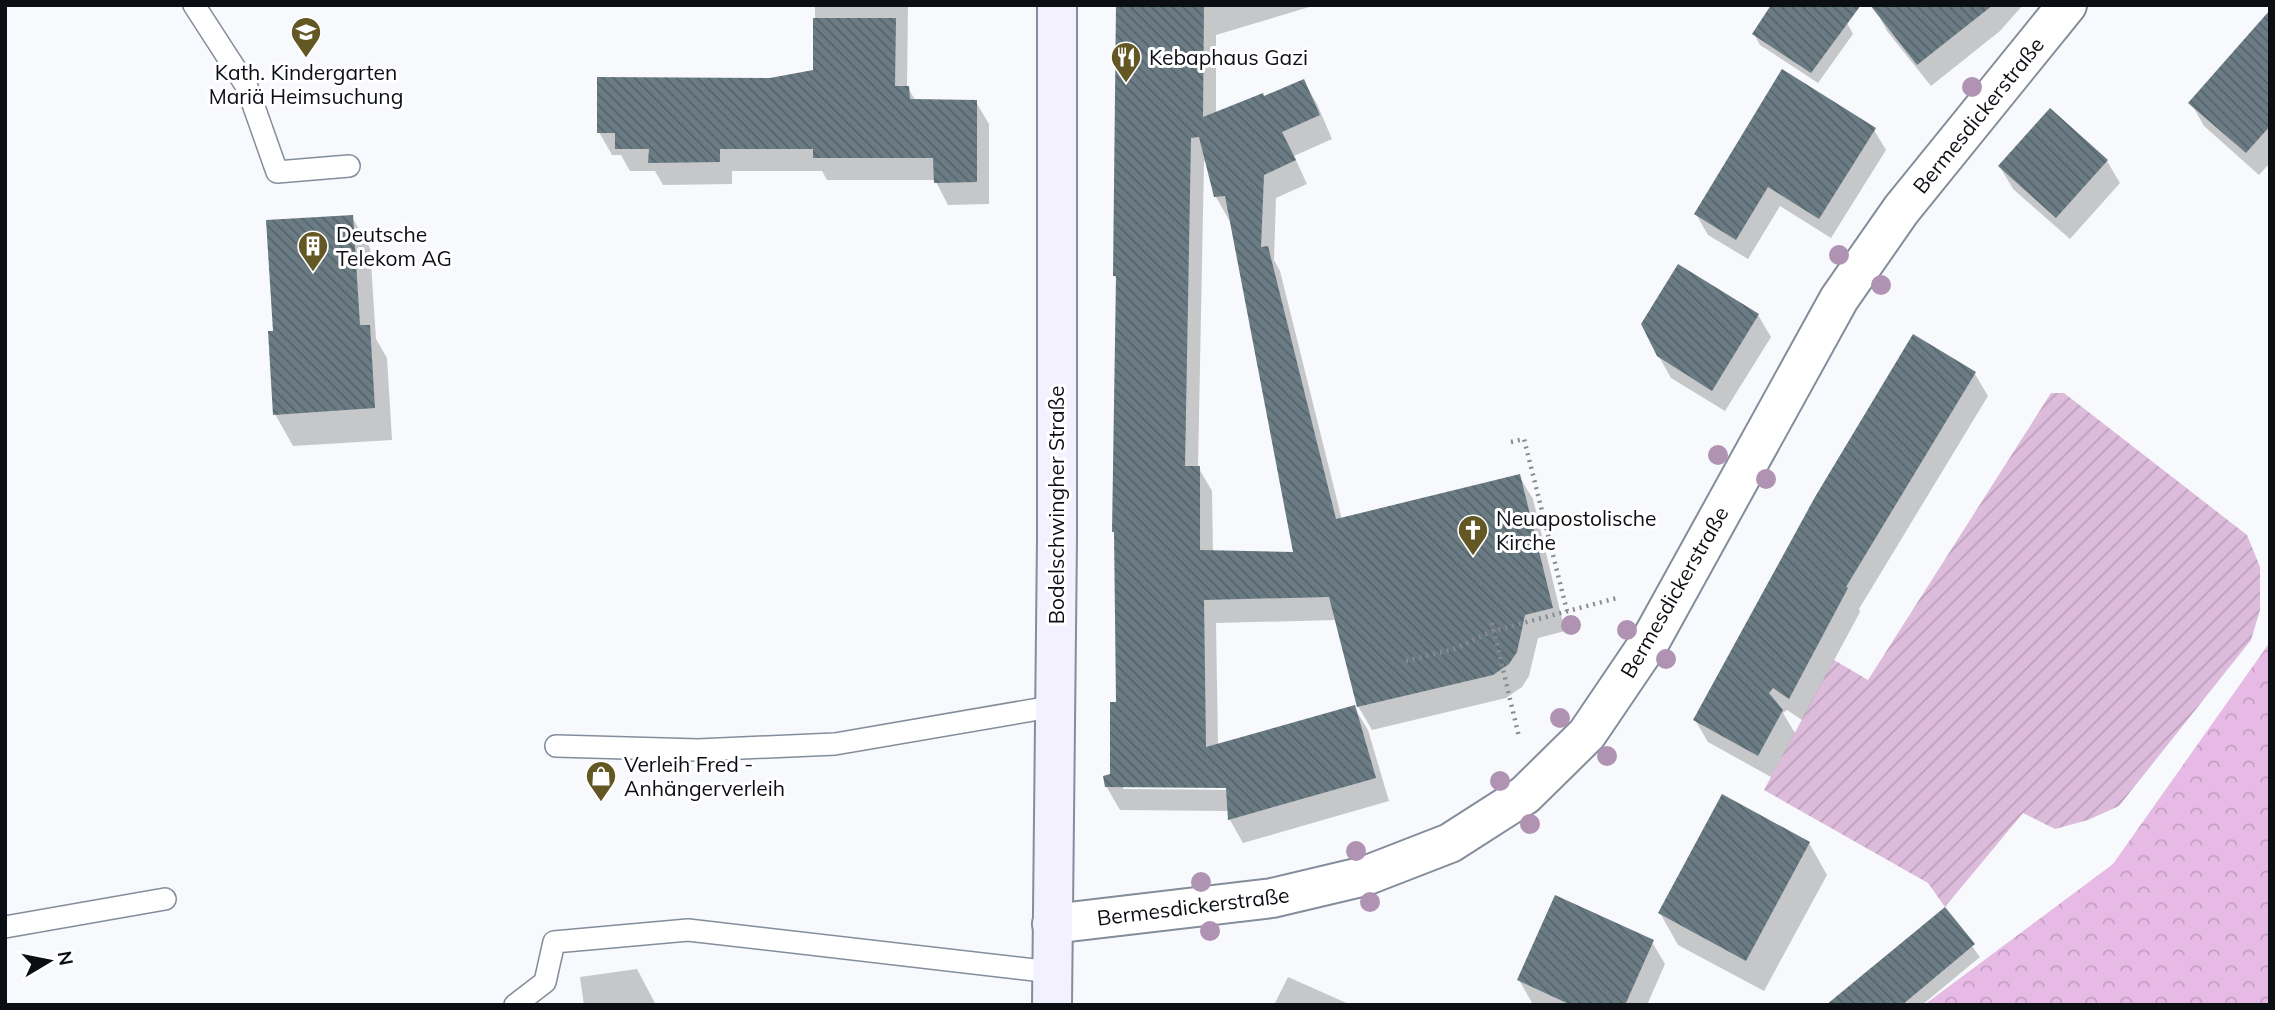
<svg xmlns="http://www.w3.org/2000/svg" width="2275" height="1010" viewBox="0 0 2275 1010" font-family="Mulish,sans-serif">
	<style>
		.forest { fill: url(#forest-crowns) }
		.garden { fill: url(#garden-furrows) }
		.shadow { fill: #0003; fill-rule: evenodd }
		.building { fill: url(#building-back-hatch); fill-rule: evenodd }
		.lines { fill: none; stroke-linecap: round; stroke-linejoin: round }
		.lane-casing { stroke: #848d9b; stroke-width: 24 }
		.street-casing { stroke: #848d9b; stroke-width: 42 }
		.secondary-casing { stroke: #848d9b; stroke-width: 42 }
		.path { stroke: #898b8f; stroke-width: 4.5; stroke-dasharray: 2 5; stroke-linecap: butt }
		.lane { stroke: #fff; stroke-width: 21 }
		.street { stroke: #fff; stroke-width: 38 }
		.secondary { stroke: #f3f0ff; stroke-width: 38 }
		.tree { fill: #b093b2 }
		.labels { text-anchor: middle; dominant-baseline: central; stroke-width: 6; stroke-linejoin: round; paint-order: stroke }
		.poi-label { font-size: 21px; fill: #0b0e13; stroke: #fff; text-anchor: start }
		.street-label { font-size: 21px; fill: #0b0e13; stroke: #fff }
	</style>
	<defs>
		<pattern id="forest-crowns" width="20" height="18" patternUnits="userSpaceOnUse" patternTransform="scale(1.75)"><rect width="20" height="18" fill="#e6bae4"/><path d="M2 6a3 3 0 1 1 6 0M12 15a3 3 0 1 1 6 0" fill="none" stroke="#c49fc3"/></pattern>
		<pattern id="garden-furrows" width="10" height="10" patternUnits="userSpaceOnUse" patternTransform="scale(1.75)"><rect width="10" height="10" fill="#ddbbdb"/><path d="M-1 1l2-2M0 10L10 0M9 11l2-2" fill="none" stroke="#bca0bb"/></pattern>
		<pattern id="building-back-hatch" width="6" height="6" patternUnits="userSpaceOnUse" patternTransform="scale(1.75)"><rect width="6" height="6" fill="#6b7c84"/><path d="M-1 5l2 2M0 0l6 6M5-1l2 2" fill="none" stroke="#56646b"/></pattern>
	</defs>
	<rect width="100%" height="100%" fill="#f7f9fc"/>
	<path class="forest" d="M2270,642V1005H1924L2113,864Z"/>
	<path class="garden" d="M2051,393H2064L2247,535L2260,567V610L2251,640L2119,806L2088,820L2055,829L2023,813L1945,907L1928,883L1764,790L1834,660L1868,680Z"/>
	<path class="shadow" d="M561,5H700V6Z
		M815,5H908L907,87L916,101L976,102L989,124V204L948,205L935,180H827L822,171H732V184L663,185L655,171H630L621,155H612L599,132L770,80L815,72Z
		M1118,5H1316L1216,35V114L1263,98L1303,81L1317,104L1332,139L1294,156L1307,184L1276,198L1274,260L1280,271L1342,520L1519,476L1533,499L1565,631L1538,638L1529,676L1522,687L1506,698L1372,730L1358,706L1337,620L1216,623L1218,745L1354,707L1368,730L1389,801L1243,843L1230,820L1229,811L1120,810L1106,786L1112,775L1117,703L1116,535L1114,531L1118,281L1114,275ZM1204,161H1207L1216,197L1229,220H1232L1295,553L1213,552L1212,491L1198,467ZM1123,785L1234,786V790L1123,789Z
		M1873,5H2023L2000,31L1931,86L1887,31Z
		M1847,23L1853,34L1818,83L1760,45L1754,34Z
		M2270,26V163L2259,175L2204,126L2191,103Z
		M1874,130L1886,150L1831,238L1780,206L1748,259L1708,235L1696,214Z
		M2107,161L2120,183L2070,239L2013,189L2000,167Z
		M352,217L370,248L376,339L387,358L392,440L293,446L275,414V333Z
		M1758,315L1771,337L1725,411L1671,378L1658,355Z
		M1914,336L1975,374L1988,396L1859,609L1860,612L1802,720L1787,710L1783,713L1795,733L1771,777L1708,742L1695,720Z
		M1809,843L1827,875L1764,991L1678,945L1660,913Z
		M1945,910L1980,957L1922,1005H1867Z
		M1652,942L1665,964L1647,1005H1537L1532,1003L1519,980Z
		M637,969L656,1005H584L580,977Z
		M1288,977L1351,1005H1274Z"/>
	<path class="building" d="M1116,5H1204L1203,117L1263,93L1264,96L1304,79L1320,115L1282,132L1296,160L1264,175L1261,247L1268,246L1336,519L1520,474L1553,608L1525,615L1517,652L1509,664L1493,675L1357,707L1329,597L1204,600L1206,747L1355,705L1376,778L1228,820L1226,788L1105,787L1103,776L1110,774V702H1116L1114,532H1112L1116,276H1113ZM1199,137L1214,197L1225,196L1293,552L1200,550V466H1185L1191,138Z
		M1771,5H1861L1811,73L1752,34Z
		M1870,5H1993L1917,65Z
		M2270,10V126L2246,153L2188,103Z
		M813,18H896L895,86H909L910,99L977,100V182L934,183L933,158H813V149H720V162L648,163L649,149H615V133H597V77L770,78L813,70Z
		M1782,69L1876,128L1819,219L1768,187L1736,240L1694,214Z
		M2050,108L2108,160L2056,218L1998,166Z
		M353,215L360,325H370L375,408L273,415L268,331H273L266,220Z
		M1678,264L1759,314L1712,391L1657,356L1641,324Z
		M1913,334L1976,372L1846,587L1848,588L1789,699L1773,688L1769,693L1783,710L1758,756L1693,720L1815,497Z
		M1722,794L1810,842L1746,961L1658,913Z
		M1555,895L1654,940L1625,1005H1571L1517,980Z
		M1945,907L1975,944L1902,1005H1826Z"/>
	<g class="lines">
		<g class="lane-casing">
			<path id="lane" d="M194,5L247,87L277,172L349,166
				M556,746L698,750L835,744L1056,706
				M5,927L165,899
				M515,1005L545,982L554,942L688,930L1052,972"/>
		</g>
		<g class="street-casing">
			<path id="street" d="M1052,924L1272,898L1365,876L1450,843L1525,795L1587,734L1652,638L1839,299L1901,210L2067,5"/>
		</g>
		<g class="secondary-casing">
			<path id="secondary" d="M1052,1005L1057,537V5"/>
		</g>
		<path class="path" d="M1511,442L1524,439L1567,611
			M1492,623L1519,737
			M1406,661L1454,649L1493,631L1617,598"/>
		<use href="#lane" class="lane"/>
		<use href="#street" class="street"/>
		<use href="#secondary" class="secondary"/>
	</g>
	<g class="tree">
		<circle cx="1972" cy="87" r="10"/>
		<circle cx="1839" cy="255" r="10"/>
		<circle cx="1881" cy="285" r="10"/>
		<circle cx="1718" cy="455" r="10"/>
		<circle cx="1766" cy="479" r="10"/>
		<circle cx="1571" cy="625" r="10"/>
		<circle cx="1627" cy="630" r="10"/>
		<circle cx="1666" cy="659" r="10"/>
		<circle cx="1560" cy="718" r="10"/>
		<circle cx="1607" cy="756" r="10"/>
		<circle cx="1500" cy="781" r="10"/>
		<circle cx="1530" cy="824" r="10"/>
		<circle cx="1356" cy="851" r="10"/>
		<circle cx="1201" cy="882" r="10"/>
		<circle cx="1370" cy="902" r="10"/>
		<circle cx="1210" cy="931" r="10"/>
	</g>
	<defs>
		<g id="school-pin" transform="scale(1.575)"><path d="M0 17L-7.5 6A9.5 9.5 0 1 1 7.5 6Z" fill="#635723" stroke="#fff"/><path d="M0-5L7-2L0 1L-7-2ZM-4 1L0 2.5L4 1V4Q0 6-4 4Z" fill="#fff"/></g>
		<g id="restaurant-pin" transform="scale(1.575)"><path d="M0 17L-7.5 6A9.5 9.5 0 1 1 7.5 6Z" fill="#635723" stroke="#fff"/><path d="M-5-6h1v4h1v-4h1v4h1v-4h1v5L-1.5 .5V6h-2V.5L-5-1ZM5-6V6H3V1.5H1.5Q1.5-4 5-6Z" fill="#fff"/></g>
		<g id="building-pin" transform="scale(1.575)"><path d="M0 17L-7.5 6A9.5 9.5 0 1 1 7.5 6Z" fill="#635723" stroke="#fff"/><path d="M-4-6H4V6H1V3H-1V6H-4ZM-2.5-4.3h1.7v1.8h-1.7ZM.8-4.3h1.7v1.8H.8ZM-2.5-1h1.7V.8h-1.7ZM.8-1h1.7V.8H.8Z" fill="#fff"/></g>
		<g id="church-pin" transform="scale(1.575)"><path d="M0 17L-7.5 6A9.5 9.5 0 1 1 7.5 6Z" fill="#635723" stroke="#fff"/><path d="M-1.2-6h2.4v3.5h3.3v2.4h-3.3V6h-2.4V-.1h-3.3v-2.4h3.3Z" fill="#fff"/></g>
		<g id="shop-pin" transform="scale(1.575)"><path d="M0 17L-7.5 6A9.5 9.5 0 1 1 7.5 6Z" fill="#635723" stroke="#fff"/><path d="M-5-2.5h2.3a2.7 3.5 0 0 1 5.4 0H5L5.5 6h-11ZM-1.5-2.5h3a1.5 2.3 0 0 0-3 0Z" fill="#fff"/></g>
	</defs>
	<g fill-rule="evenodd">
		<use href="#school-pin" x="306" y="32"/>
		<use href="#restaurant-pin" x="1126" y="57"/>
		<use href="#building-pin" x="313" y="246"/>
		<use href="#church-pin" x="1473" y="530"/>
		<use href="#shop-pin" x="601" y="776"/>
	</g>
	<g class="labels">
		<g class="poi-label">
			<text x="1149" y="57">Kebaphaus Gazi</text>
			<text x="306" y="72" text-anchor="middle">Kath. Kindergarten<tspan x="306" dy="24">Mariä Heimsuchung</tspan></text>
			<text x="336" y="234">Deutsche<tspan x="336" dy="24">Telekom AG</tspan></text>
			<text x="1496" y="518">Neuapostolische<tspan x="1496" dy="24">Kirche</tspan></text>
			<text x="624" y="764">Verleih Fred -<tspan x="624" dy="24">Anhängerverleih</tspan></text>
		</g>
		<g class="street-label">
			<text transform="translate(1978 115) rotate(-51)">Bermesdickerstraße</text>
			<text transform="translate(1056 505) rotate(-90)">Bodelschwingher Straße</text>
			<text transform="translate(1674 592) rotate(-60)">Bermesdickerstraße</text>
			<text transform="translate(1193 906) rotate(-7)">Bermesdickerstraße</text>
		</g>
	</g>
	<rect width="2275" height="1010" fill="none" stroke="#0b0e13" stroke-width="14"/>
	<g transform="translate(49 961) rotate(80)" stroke="#ffffff" stroke-width="5" paint-order="stroke">
	<path d="M0-5L12 26L0 18L-12 26Z" fill="#0b0e13"/>
	<text y="-10" font-size="19" font-weight="bold" text-anchor="middle" fill="#0b0e13">N</text>
	</g>
</svg>
